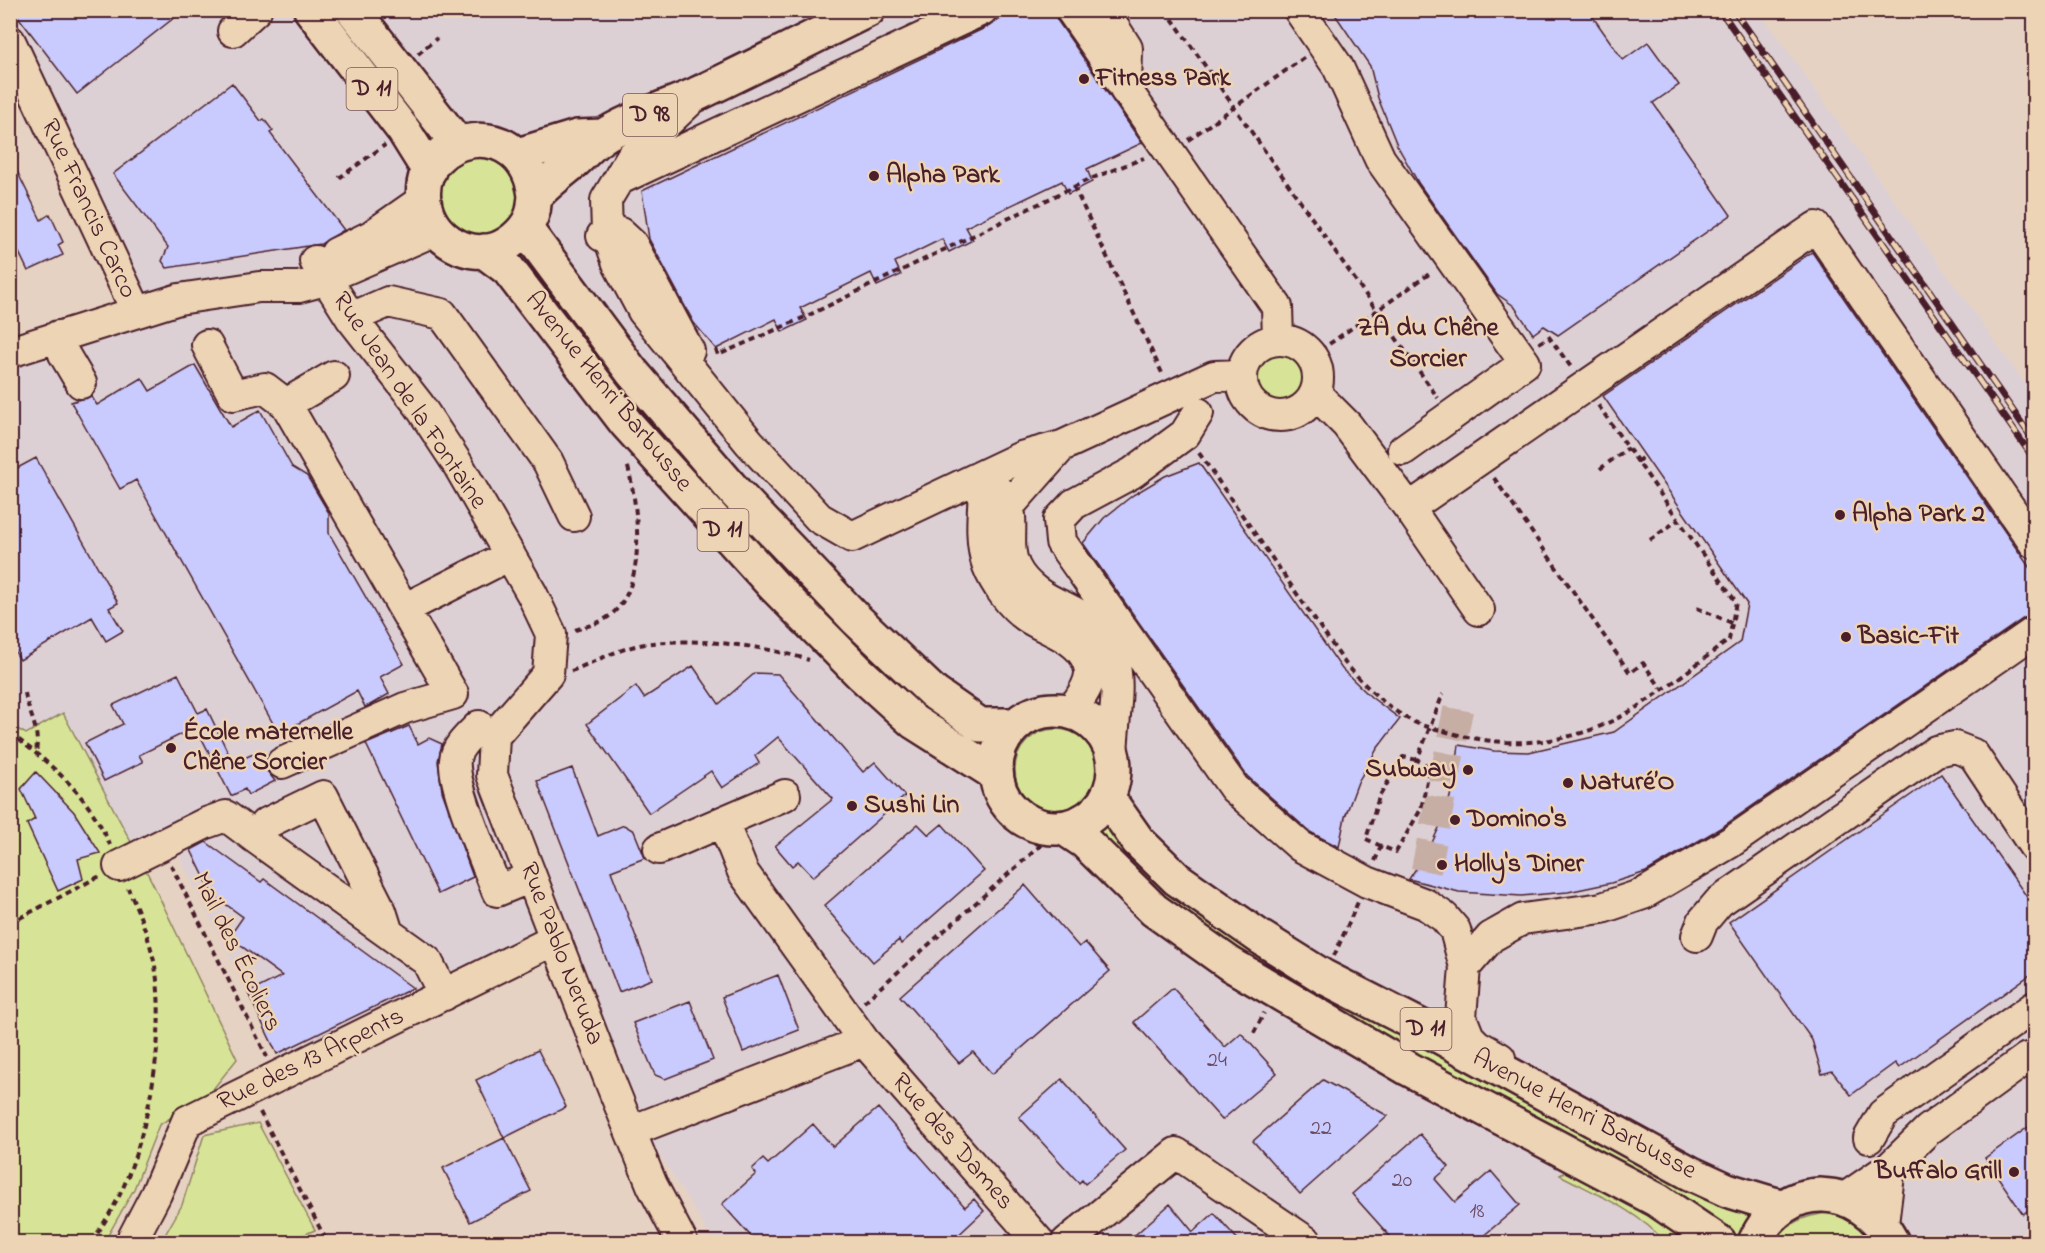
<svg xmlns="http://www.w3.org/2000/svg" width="2045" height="1253" viewBox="0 0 2045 1253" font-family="'Indie Flower',sans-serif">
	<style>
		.built { fill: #ddd0d4 }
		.green { fill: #d7e497; stroke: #908261; stroke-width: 1.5 }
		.building { fill: #c9cafd; stroke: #4a1f2b; stroke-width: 1.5 }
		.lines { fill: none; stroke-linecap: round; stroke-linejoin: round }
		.minor-tunnel { stroke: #c7aea5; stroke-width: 30; stroke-dasharray: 30 15; stroke-linecap: butt }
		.minor-casing { stroke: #4a1f2b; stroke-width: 34 }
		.major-casing { stroke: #4a1f2b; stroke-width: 38 }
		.path { stroke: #4a1f2b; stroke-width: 4; stroke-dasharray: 6 4.5; stroke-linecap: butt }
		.minor { stroke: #edd4b4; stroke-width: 30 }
		.major { stroke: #edd4b4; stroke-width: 33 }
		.rail-casing { stroke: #4a1f2b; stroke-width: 7 }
		.rail { stroke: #edd4b4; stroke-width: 4.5; stroke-dasharray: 14; stroke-linecap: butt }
		.poi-dot { fill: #4a1f2b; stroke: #edd4b4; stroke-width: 2 }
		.labels { text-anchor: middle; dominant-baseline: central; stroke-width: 5; stroke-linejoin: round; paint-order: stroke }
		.number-label { font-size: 22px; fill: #6a4a60 }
		.shield { fill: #edd4b4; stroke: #7b5554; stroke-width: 1.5 }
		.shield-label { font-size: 24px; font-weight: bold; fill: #4a1f2b }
		.poi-label { font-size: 26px; font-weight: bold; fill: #4a1f2b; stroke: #edd4b4; text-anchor: start }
		.street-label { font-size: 26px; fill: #4a1f2b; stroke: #edd4b4 }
		.neighbourhood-label { font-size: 27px; font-weight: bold; fill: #4a1f2b; stroke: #edd4b4 }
	</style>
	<rect width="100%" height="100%" fill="#e6d2c3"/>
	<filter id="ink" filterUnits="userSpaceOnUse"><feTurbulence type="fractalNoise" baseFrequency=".0167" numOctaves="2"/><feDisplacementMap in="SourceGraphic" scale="12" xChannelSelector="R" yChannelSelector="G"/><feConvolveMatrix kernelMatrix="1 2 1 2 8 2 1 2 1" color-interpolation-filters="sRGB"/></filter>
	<g filter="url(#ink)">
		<path class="built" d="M11,10L1759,11L2034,396V1242H714L652,1142L568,951L293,1084L172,842L138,857L26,734L11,725V356L136,314L11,51Z"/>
		<path class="green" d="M483,154L507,166L520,189L516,215L498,234L472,238L439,212L438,183L455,160Z
			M526,250L588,333L998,738L990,759L914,709L724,516L512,262Z
			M1251 380a29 29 0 1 1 58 0a29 29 0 1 1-58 0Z
			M63,713L152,882L237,1059L210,1093L159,1125L134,1189L106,1239L110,1242H11V725L26,734Z
			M1015 770a41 41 0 1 1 82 0a41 41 0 1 1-82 0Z
			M1110,821L1160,880L1714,1202L1759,1220L1747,1242H1735L1250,963L1147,891L1094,832Z
			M258,1123L315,1230L286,1242H161L182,1205L204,1135Z
			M1568,1170L1663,1220L1692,1242H1665C1638,1211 1596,1194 1560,1175Z
			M1827,1213C1850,1218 1862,1225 1877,1242H1775C1786,1222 1806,1216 1827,1213Z"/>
		<path class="building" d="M13,10H184L77,94Z
			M1015,10H1054L1057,20L1142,143L1087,169L1092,182L1068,194L1062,181L966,227L973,240L949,252L942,239L895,262L901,275L877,286L871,273L800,308L807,320L782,332L776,319L716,349L694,323L649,239L642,191L989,26Z
			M1332,10H1588L1623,60L1648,42L1679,85L1653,103L1731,215L1558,335L1544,326L1533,334L1514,306L1497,294L1419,184L1397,145L1378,98L1370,66Z
			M232,83L261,121L264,119L273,131L270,133L344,230L321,244L167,268L162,261L168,247L113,174Z
			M10,157L41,220L50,214L63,242L58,245L63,255L28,271L10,234Z
			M1812,252L2034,574V615L2024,618L1722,827L1646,872L1611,883L1568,892L1521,896L1459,892L1409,879L1429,849L1445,815L1454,782L1459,745L1494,751L1529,752L1614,732L1740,642L1747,604L1603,396Z
			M195,365L231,427L260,410L292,467L307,476L329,513V533L404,664L380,677L389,694L370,705L365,707L357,691L279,734L136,480L120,489L71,402L91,396L97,405L142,378L150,391Z
			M36,458L118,603L109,608L123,631L106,641L92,617L20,660L10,643V472Z
			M1199,463L1342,669L1371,697L1400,719L1377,749L1358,782L1345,817L1339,847L1310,832L1247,776L1083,543L1104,518L1133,495L1165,476Z
			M693,666L719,704L755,673L778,674L863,772L875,762L905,796L813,877L798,861L792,866L775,846L833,799L778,737L755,756L759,763L722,788L711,771L649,813L587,724L636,686L644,698Z
			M178,674L198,713L207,709L233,763L260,751L267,771L275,781L248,795L245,789L231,796L196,727L139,755L143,762L104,781L85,743L123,724L113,705Z
			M409,726L418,744L429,738L442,744L438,761L442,791L473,877L438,894L366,744Z
			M572,768L598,836L624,825L634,831L645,858L611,871L652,979L619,992L537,781Z
			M36,772L74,812L100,853L78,859L83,879L58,891L27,824L35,819L21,789Z
			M1941,774L2034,907V972L1899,1068L1895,1063L1851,1095L1832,1071L1822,1074L1812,1040L1729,922Z
			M918,824L929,835L942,824L984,871L901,944L899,940L873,962L824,906Z
			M206,842L261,882L264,879L413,988L277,1054L248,993L282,976L229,937L243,917L213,895L191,850Z
			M1025,885L1079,947L1085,942L1110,971L992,1074L973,1052L959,1063L900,996Z
			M778,975L799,1030L743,1052L722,997Z
			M1173,988L1225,1047L1241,1033L1277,1073L1222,1120L1134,1022Z
			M690,1001L713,1060L665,1079L655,1075L633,1023Z
			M538,1050L566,1107L504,1138L476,1080Z
			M1062,1079L1125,1150L1085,1184L1082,1180L1079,1183L1019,1117Z
			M1323,1080L1388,1116L1300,1194L1253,1141Z
			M878,1108L965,1207L974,1199L984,1211L951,1242H756L722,1204L756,1174L752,1169L763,1159L768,1164L813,1124L833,1147Z
			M2034,1123V1206L2023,1214L1985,1158Z
			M1420,1134L1449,1167L1435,1179L1455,1202L1491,1171L1520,1205L1476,1242H1395L1352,1194Z
			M504,1138L531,1191L470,1222L443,1168Z
			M1170,1204L1193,1232L1214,1213L1240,1242H1127Z"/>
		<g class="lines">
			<path class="minor-tunnel" d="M1417,915L1461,695"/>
			<g class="minor-casing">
				<path id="minor" d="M982,10L618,180L606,200L607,232L619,266L643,311L749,442L819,518L852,537L1021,457L1062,446L1214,376L1242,375
					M1071,10L1277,307L1278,339
					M1103,10L1127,48L1126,91
					M1299,10L1338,67L1380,159L1525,363L1403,450
					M233,31L256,10
					M10,41L136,310
					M620,176L632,156L693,98
					M602,236L620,233L632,244L689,351
					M336,253L371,236L424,199
					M315,261L351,318L419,405L457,463L532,594L551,634L548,674L494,736L492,775L612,1086L652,1185L682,1242
					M351,318L388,302L442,314L548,462L574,516
					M58,336L64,354L81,383
					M1242 378a38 38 0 1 1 76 0a38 38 0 1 1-76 0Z
					M207,345L233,395L265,388L286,404L404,609L510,555
					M10,352L179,299L259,287H299L314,283L436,230
					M1316,394L1347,425L1409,508L1479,610
					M286,404L334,376
					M1198,413L1185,434L1132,473L1074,504L1059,520L1061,542L1234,788L1300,846L1367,882L1425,904L1444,917L1455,930L1465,967
					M985,475C992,484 1007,497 1009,508C1013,528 1006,548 1015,567C1025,587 1044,598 1064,607C1136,641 1114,692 1112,756
					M985,475C984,503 978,539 988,566C995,584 1011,606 1027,617C1049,632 1086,639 1090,671C1091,686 1078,700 1071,712
					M1009,506L1062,446
					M1409,508L1816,227L2034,543
					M479,726C470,735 456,747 455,760C452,786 487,863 497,891L531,877
					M282,763L405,708L453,694L404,609
					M723,822L743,872L864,1041L1039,1242
					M659,849L785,795
					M119,866L206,823L226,816L254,837
					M388,933L381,911L323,796L265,824L254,837L427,961L444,995
					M1697,936L1703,921L1719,902L1936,751L1955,747L1973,754L2034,846
					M1500,1058L1477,1045L1469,1037L1461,1017L1465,967L1491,937L1523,919L1602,908L1643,894L1731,842L2034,632
					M631,1131L864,1041
					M1869,1138L1883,1114L2034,1007
					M1845,1198L1890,1167L1928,1130L2027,1058L2034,1057
					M1883,1224L1890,1167
					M131,1242L156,1194L187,1121L556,939
					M1067,1242L1176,1153L1307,1242"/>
			</g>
			<g class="major-casing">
				<path id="major" d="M311,10L404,131L429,171
					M353,10L458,144
					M518,155L577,137L603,136
					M535,196C525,111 415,132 424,201C428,234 463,260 497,249C513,243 529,228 533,211C534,207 534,201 535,198C540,188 566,169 575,161C584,153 592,143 602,137C625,121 670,106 697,94C754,67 811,38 868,10
					M525,228L632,372L736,493L857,620L934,693L980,725H1015
					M484,251L508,269L626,423L773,585L860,673L914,722L996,774
					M996 769a59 59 0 1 1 118 0a59 59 0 1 1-118 0Z
					M1107,797L1138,841L1177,879L1260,937L1324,977L1430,1031L1690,1173L1727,1190L1783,1207
					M1064,828L1085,842L1154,910L1230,964L1409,1069L1657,1200L1719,1242
					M1755,1242C1784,1177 1861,1182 1892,1242"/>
			</g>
			<path class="path" d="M1166,10L1438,398
				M418,54L437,38
				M1188,140L1305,57
				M339,178L385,145
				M1074,187L1162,373
				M1539,343L1549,337L1571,367
				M716,349L718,355L805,317L1090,179L1144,158
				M1312,356L1432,272
				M1199,453L1345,663C1364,684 1384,706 1410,720C1420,726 1433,728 1444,731C1507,750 1571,746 1629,712C1664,691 1696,664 1729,640L1736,602L1598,405
				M1637,462L1644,456
				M1600,469L1628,448
				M1494,478L1630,673L1643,663L1661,688
				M1650,540L1678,520
				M1697,608L1732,623
				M575,630C584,627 597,624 605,619C650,592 638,506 627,463
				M571,671C594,662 620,648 645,644C692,637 763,645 809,660
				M25,693C29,716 40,727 36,753
				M10,733C52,765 89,795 110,845
				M991,799C1003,823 1016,837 1041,845
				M1381,846L1366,839L1379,797L1403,757L1417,760
				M1375,861L1381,846L1396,852L1421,809L1430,767L1417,760L1443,694
				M171,865L267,1057
				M10,923L100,876
				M1334,956L1358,902
				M864,1002L1041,845
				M1254,1033L1264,1013
				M260,1112L327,1242
				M92,1242C104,1223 119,1200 127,1178C151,1119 166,1029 155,966C150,939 139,913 128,888"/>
			<use href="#minor" class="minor"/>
			<use href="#major" class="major"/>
			<g class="rail-casing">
				<path id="rail" d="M1720,10L2034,459
					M1734,10L2034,441"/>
			</g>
			<use href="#rail" class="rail"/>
		</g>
	</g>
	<g class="poi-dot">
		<circle cx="1084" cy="79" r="6"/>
		<circle cx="874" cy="176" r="6"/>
		<circle cx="1840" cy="515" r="6"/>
		<circle cx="1846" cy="637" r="6"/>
		<circle cx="171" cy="748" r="6"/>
		<circle cx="1468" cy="770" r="6"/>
		<circle cx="1568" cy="783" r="6"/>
		<circle cx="852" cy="806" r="6"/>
		<circle cx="1455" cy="820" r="6"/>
		<circle cx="1442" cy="865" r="6"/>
		<circle cx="2014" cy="1172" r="6"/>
	</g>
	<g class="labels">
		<g class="number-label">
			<text x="1217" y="1061">24</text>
			<text x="1321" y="1129">22</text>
			<text x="1402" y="1181">20</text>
			<text x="1477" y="1212">18</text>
		</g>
		<g class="shield">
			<rect x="346.5" y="68" width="51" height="42" rx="4.5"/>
			<rect x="623" y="94" width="54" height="42" rx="4.5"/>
			<rect x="697.5" y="509" width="51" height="42" rx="4.5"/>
			<rect x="1400.5" y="1008" width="51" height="42" rx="4.5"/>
		</g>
		<g class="shield-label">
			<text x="372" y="89">D 11</text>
			<text x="650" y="115">D 98</text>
			<text x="723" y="530">D 11</text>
			<text x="1426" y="1029">D 11</text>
		</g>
		<g class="poi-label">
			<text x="1096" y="79">Fitness Park</text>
			<text x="886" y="176">Alpha Park</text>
			<text x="1852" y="515">Alpha Park 2</text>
			<text x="1858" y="637">Basic-Fit</text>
			<text x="183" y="733">École maternelle<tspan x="183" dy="30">Chêne Sorcier</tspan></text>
			<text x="1456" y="770" text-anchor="end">Subway</text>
			<text x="1580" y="783">Naturé’O</text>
			<text x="864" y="806">Sushi Lin</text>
			<text x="1467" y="820">Domino's</text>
			<text x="1454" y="865">Holly's Diner</text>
			<text x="2002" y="1172" text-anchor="end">Buffalo Grill</text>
		</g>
		<g class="street-label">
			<text transform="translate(88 209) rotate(65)">Rue Francis Carco</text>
			<text transform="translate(608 392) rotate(51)">Avenue Henri Barbusse</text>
			<text transform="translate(409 401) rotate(56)">Rue Jean de la Fontaine</text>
			<text transform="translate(236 952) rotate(64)">Mail des Écoliers</text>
			<text transform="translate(561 954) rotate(69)">Rue Pablo Neruda</text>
			<text transform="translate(311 1060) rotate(-26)">Rue des 13 Arpents</text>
			<text transform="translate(1584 1115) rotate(28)">Avenue Henri Barbusse</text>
			<text transform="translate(952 1142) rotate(49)">Rue des Dames</text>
		</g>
		<g class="neighbourhood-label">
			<text x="1428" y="328">ZA du Chêne<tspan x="1428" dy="31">Sorcier</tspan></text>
		</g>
	</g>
	<rect width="2045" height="1253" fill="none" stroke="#edd4b4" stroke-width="36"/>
	<rect x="18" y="18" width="2009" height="1217" fill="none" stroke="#4a1f2b" stroke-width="2" filter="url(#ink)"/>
</svg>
